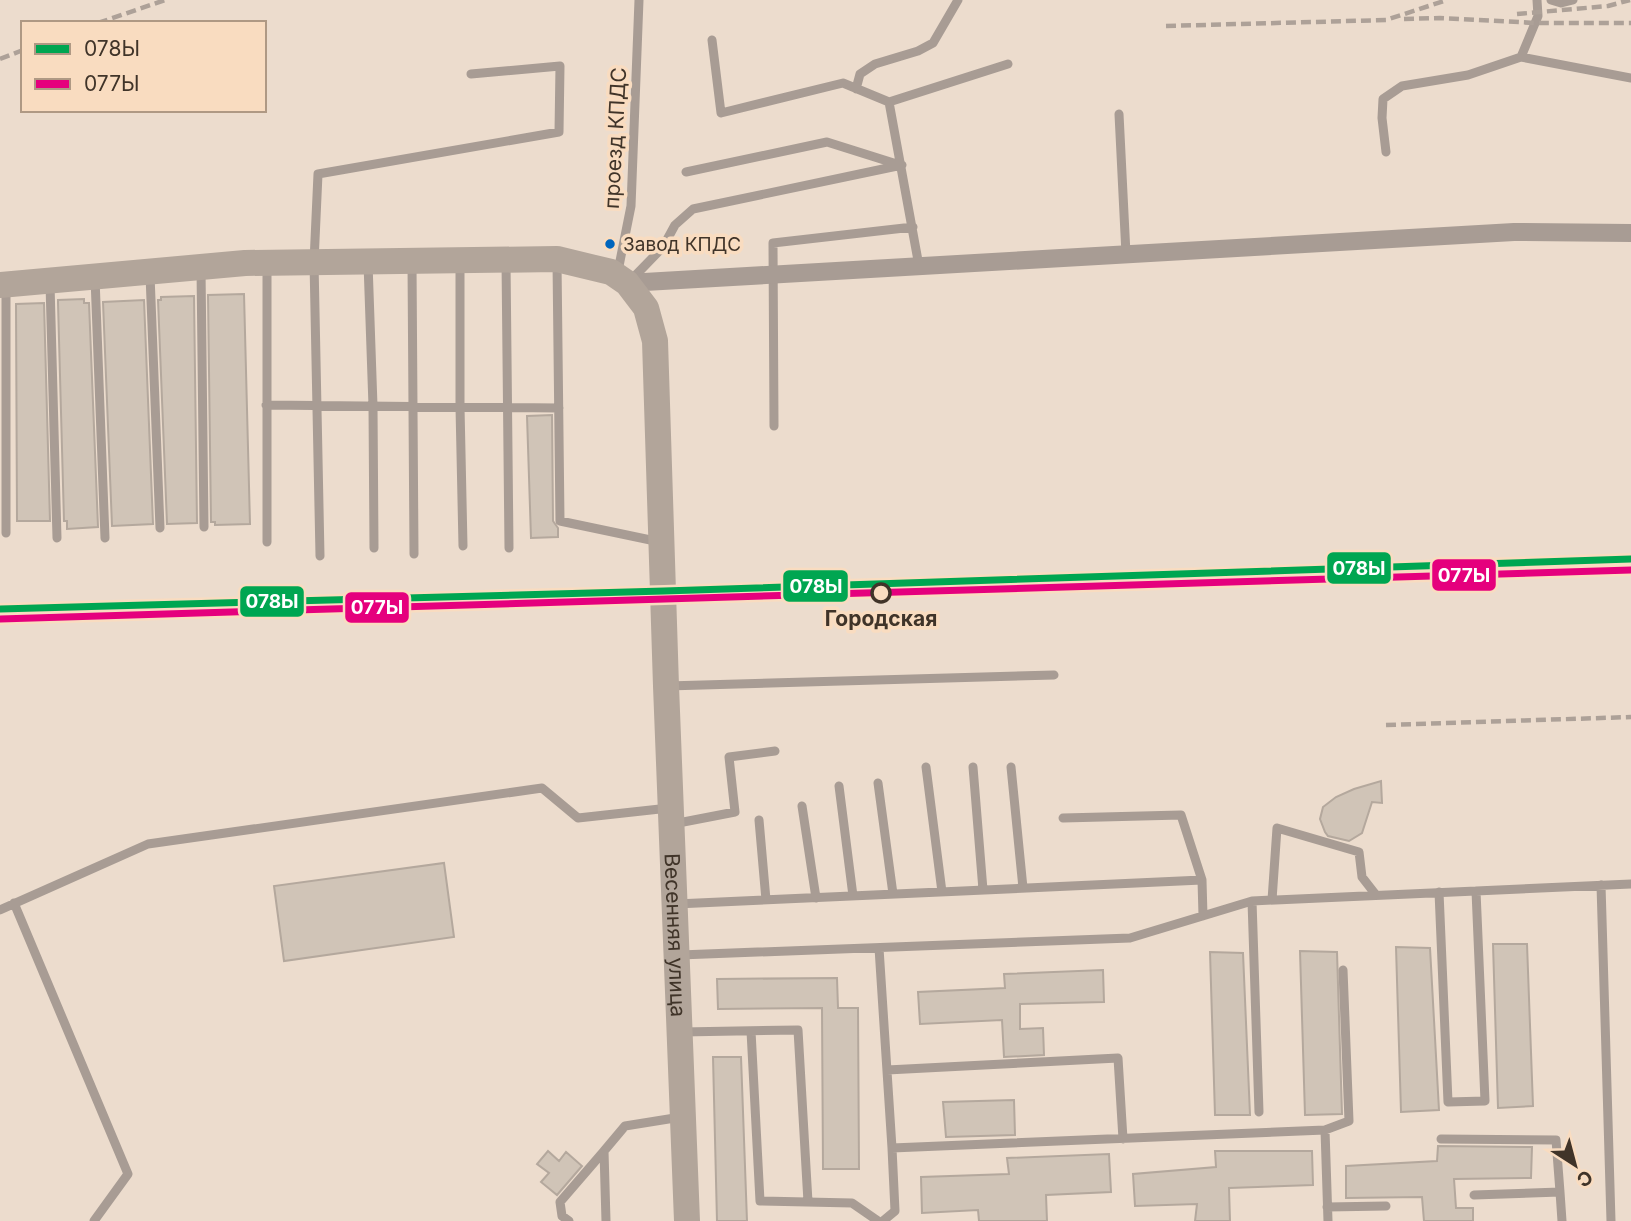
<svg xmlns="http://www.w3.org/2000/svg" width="1631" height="1221" viewBox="0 0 1631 1221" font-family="Inter,sans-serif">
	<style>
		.building { fill: #d0c4b7; stroke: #b4a89d; stroke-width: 2 }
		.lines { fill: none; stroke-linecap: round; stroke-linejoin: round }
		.lane { stroke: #a89c94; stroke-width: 9 }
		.street { stroke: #a89c94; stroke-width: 18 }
		.secondary { stroke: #b2a59a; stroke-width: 26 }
		.rail { stroke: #ada198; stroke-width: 4.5; stroke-dasharray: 10 5; stroke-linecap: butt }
		.rail-1-casing { stroke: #f9dcc0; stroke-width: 12 }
		.rail-2-casing { stroke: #f9dcc0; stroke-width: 12 }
		.rail-1 { stroke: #00a651; stroke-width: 7 }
		.rail-2 { stroke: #e5007d; stroke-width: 7 }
		.bus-dot { fill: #0065bd; stroke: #f9dcc0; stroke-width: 2.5 }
		.stop-dot { fill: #f9dcc0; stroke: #403429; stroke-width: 3.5 }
		.labels { text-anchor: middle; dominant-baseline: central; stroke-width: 7; stroke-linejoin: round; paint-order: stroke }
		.bus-label { font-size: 19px; fill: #403429; stroke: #f9dcc0; text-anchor: start }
		.street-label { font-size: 21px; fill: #403429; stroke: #f9dcc0 }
		.stop-label { font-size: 21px; font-weight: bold; fill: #403429; stroke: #f9dcc0 }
		.line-badge { stroke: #f9dcc0; stroke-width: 2.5 }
		.badge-label { font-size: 19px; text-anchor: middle; font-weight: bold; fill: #fff }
	</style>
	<rect width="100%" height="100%" fill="#ecdccd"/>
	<path class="building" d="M244,294L250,524L215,525V522H211L208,295Z
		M194,296L197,523L167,524L158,300H161V297Z
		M84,299V303H89L98,527L67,529V521H64L58,303V300Z
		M144,300L153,524L112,526L103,302Z
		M44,303L50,521H17L16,304Z
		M552,415L553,521L558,528V537L531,538L527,416Z
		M1381,781L1382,803L1372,802L1362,833L1349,841L1328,836L1325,832L1320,819L1323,807L1336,797L1354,789Z
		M444,863L454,937L284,961L274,886Z
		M1493,944H1527L1533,1106L1498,1108Z
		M1396,947L1430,948L1439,1110L1401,1112Z
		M1300,951L1337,952L1342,1114L1305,1115Z
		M1210,952L1243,953L1250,1115H1215Z
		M1103,970L1104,1002L1020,1004V1029L1043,1028L1044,1055L1004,1057L1002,1020L920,1024L918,992L1005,988L1004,974Z
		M837,978L838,1008H858L859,1169H823L822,1008L718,1009L717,979Z
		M713,1057H741L747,1221H717Z
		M1014,1100L1015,1135L946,1137L943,1102Z
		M1438,1146L1532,1147L1531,1178L1454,1179L1456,1208H1473V1221H1424L1422,1197L1346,1198V1166L1437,1161Z
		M548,1151L559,1161L566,1152L582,1166L557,1195L541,1182L549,1173L537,1164Z
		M1215,1151H1312L1313,1185L1229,1188L1230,1221H1195L1197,1204L1135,1206L1133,1174L1216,1167Z
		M1109,1154L1111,1192L1046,1195L1047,1221H979L978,1210L922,1213L921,1177L1009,1174L1007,1158Z"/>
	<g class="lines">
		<path class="lane" d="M1551,0L1561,3L1573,0
			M712,40L721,113L843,83L889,102
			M1521,57L1631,78
			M856,89L860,74L875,64L918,51L933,43L958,0
			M1119,114L1126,254
			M1386,152L1382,118L1383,99L1402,86L1468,75L1521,57L1538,16L1537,0
			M686,172L827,142L900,165
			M506,261L509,548
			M412,262L414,554
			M460,262V407L463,546
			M557,262L560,521L660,542
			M368,263L373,406L374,548
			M267,264V542
			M919,266L889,102L1008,64
			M201,269L204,527
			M618,271L631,206L639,0
			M150,275L160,528
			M95,278L105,538
			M630,281L663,247L675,225L693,209L902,165
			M50,284L57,538
			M6,286V533
			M266,405L559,408
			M774,426L773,243L913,227
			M320,556L314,262L318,174L559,132L560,66L471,74
			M667,686L1054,675
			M926,767L942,892
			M973,767L983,890
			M1011,767L1023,888
			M878,783L893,894
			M839,786L853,896
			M802,806L816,898
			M1063,818L1181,815L1202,880L1203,916
			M759,820L766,900
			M673,824L735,812L729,757L775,751
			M1601,885L1611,1221
			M1439,892L1448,1102L1485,1101L1476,891
			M1272,900L1277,828L1359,852L1362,877L1376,895
			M1252,901L1259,1112
			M14,903L128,1174L94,1221
			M676,904L1202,880
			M0,910L148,844L542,788L578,818L669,808
			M879,948L892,1148
			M680,955L1130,938L1252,901L1631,884
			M751,1031L760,1201L852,1203L878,1221
			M682,1032L798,1030L808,1202
			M887,1070L1118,1058L1123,1139
			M1441,1139L1556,1140L1560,1192
			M1474,1195L1560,1192L1562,1221
			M1327,1207L1386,1206
			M569,1221L562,1216L560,1202L604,1151
			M606,1221L604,1151L625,1126L681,1117
			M883,1221L895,1211L892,1148L1325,1130
			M1328,1221L1325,1130L1349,1121L1343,970"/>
		<path class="street" d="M627,283L1514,232L1631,233"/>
		<path class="secondary" id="s1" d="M0,285L245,263L557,259L611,272L627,283L646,308L655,341L666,686L687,1221"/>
		<path class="rail" d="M1517,14L1608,6L1630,0
			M1404,19L1440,18L1536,23H1631
			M98,23L165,0
			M1166,26L1386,20L1447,0
			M0,59L23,50
			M1386,725L1631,717"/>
		<g class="rail-1-casing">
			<path id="rail-1" d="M0,609L664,591L1631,559"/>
		</g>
		<g class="rail-2-casing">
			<path id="rail-2" d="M0,619L1631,570"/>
		</g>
		<use href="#rail-1" class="rail-1"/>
		<use href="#rail-2" class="rail-2"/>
	</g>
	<circle class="bus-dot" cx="610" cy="244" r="6"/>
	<circle class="stop-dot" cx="881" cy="593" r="9"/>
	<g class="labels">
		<g class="bus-label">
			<text x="623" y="244">Завод КПДС</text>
		</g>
		<g class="street-label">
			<text transform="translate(615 138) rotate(-87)">проезд КПДС</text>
			<text stroke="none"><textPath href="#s1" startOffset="1293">Весенняя улица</textPath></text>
		</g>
		<g class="stop-label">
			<text x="881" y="618">Городская</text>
		</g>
	</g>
	<g class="line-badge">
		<rect x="1326" y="551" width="66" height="34" rx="7" fill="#00a651"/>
		<rect x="1431" y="558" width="66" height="34" rx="7" fill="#e5007d"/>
		<rect x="782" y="569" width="67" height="34" rx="7" fill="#00a651"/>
		<rect x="239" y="585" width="66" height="33" rx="7" fill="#00a651"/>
		<rect x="344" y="591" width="66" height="33" rx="7" fill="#e5007d"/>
	</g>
	<g class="badge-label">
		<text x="1359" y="575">078Ы</text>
		<text x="1464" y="582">077Ы</text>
		<text x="816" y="593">078Ы</text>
		<text x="272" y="608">078Ы</text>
		<text x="377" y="614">077Ы</text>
	</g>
	<rect x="21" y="21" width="245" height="91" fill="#f9dcc0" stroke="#af9984" stroke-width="2"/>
	<rect x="35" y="44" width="35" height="10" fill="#00a651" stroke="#af9984" stroke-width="2"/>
	<text x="84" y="56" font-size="21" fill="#403429">078Ы</text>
	<rect x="35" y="79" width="35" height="10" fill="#e5007d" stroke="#af9984" stroke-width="2"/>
	<text x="84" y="91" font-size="21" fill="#403429">077Ы</text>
	<g transform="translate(1575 1165) rotate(144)" stroke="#f9dcc0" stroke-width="5" paint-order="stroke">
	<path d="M0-5L12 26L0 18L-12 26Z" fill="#403429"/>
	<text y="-10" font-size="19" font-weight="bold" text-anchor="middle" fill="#403429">С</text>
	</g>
</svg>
